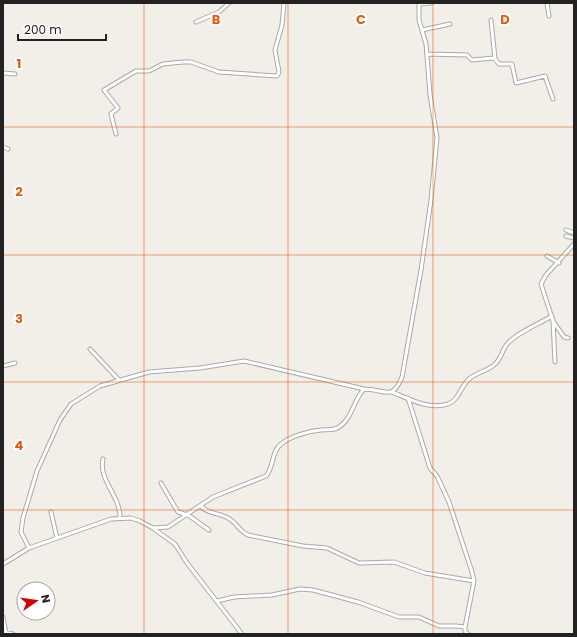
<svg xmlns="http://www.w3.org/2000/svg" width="577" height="637" viewBox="0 0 577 637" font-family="Poppins,sans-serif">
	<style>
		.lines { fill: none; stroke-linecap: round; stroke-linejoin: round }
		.minor-casing { stroke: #a9a9a9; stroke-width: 5 }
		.minor { stroke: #fff; stroke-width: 3 }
		.grid { fill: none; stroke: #e8590c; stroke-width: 1; stroke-opacity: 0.55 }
		.grid-label { font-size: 13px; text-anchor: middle; font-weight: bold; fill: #e8590c; stroke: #fff; stroke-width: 4; stroke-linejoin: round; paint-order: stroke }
	</style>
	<rect width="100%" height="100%" fill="#f2efe9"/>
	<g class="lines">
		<g class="minor-casing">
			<path id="minor" d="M547,3L549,16
				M419,4L431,3
				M491,20L495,59
				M196,22L219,12L229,3
				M422,30L450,24
				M427,54L467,55L472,60L494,58L499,64H512L516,83L545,76L553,99
				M3,73L15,74
				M116,134L111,114L118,108L104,90L136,71H149L163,64L183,62H191L219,72L277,76L279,72L275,50L282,25L284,3
				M3,147L8,149
				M566,230L574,233
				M566,236L574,238
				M547,256L559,263
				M553,321L555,362
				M568,338L564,337L553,321L541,284L546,275L574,244
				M90,349L119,380
				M3,366L15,363
				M392,392C409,399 429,410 448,404C459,400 461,386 469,379C477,372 488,371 495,364C502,358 502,349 508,343C518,332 539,324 552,316
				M103,459C98,479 120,496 120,517
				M161,483L178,512L188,515L209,530
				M201,506C207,514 220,513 228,518C236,522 239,531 248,535L303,546L327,548L359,563L394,562L425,573L474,581
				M51,512L57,538
				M154,529L175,544L187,563L242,634
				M29,548L21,532L23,518L37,471L60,420L71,404L100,386L149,372L200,368L244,361L364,389
				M3,564L29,548L111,519L131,518L140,521L153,528L168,527L213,497L266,476C274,467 271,452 281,444C291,436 309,431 321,430C327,429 334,431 339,427C352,419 354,399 364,389C384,389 392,402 402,377L421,270L431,200L437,138L430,94L426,44L419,20V3
				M217,601L234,597L272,595L300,589L313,590L358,602L399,617H419L439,626H456L465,627L474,581L472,572L449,502L437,476L430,468L408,398
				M3,617L6,634
				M465,627V631L468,634
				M3,632L13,634"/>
		</g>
		<use href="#minor" class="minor"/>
	</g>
	<path class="grid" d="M144,3V634M288,3V634M433,3V634M3,127H574M3,255H574M3,382H574M3,510H574"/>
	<g class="grid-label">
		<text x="216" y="24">B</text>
		<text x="361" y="24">C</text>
		<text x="505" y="24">D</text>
		<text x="19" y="68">1</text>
		<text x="19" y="196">2</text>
		<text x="19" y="323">3</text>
		<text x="19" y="450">4</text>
	</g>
	<rect width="577" height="637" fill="none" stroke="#222222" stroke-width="8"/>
	<g transform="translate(36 601) rotate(77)"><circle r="19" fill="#ffffff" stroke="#a7a7a7"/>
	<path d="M0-3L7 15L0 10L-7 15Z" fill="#d40000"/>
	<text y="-6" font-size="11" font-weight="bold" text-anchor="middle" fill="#222222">N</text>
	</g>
	<path d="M18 34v6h88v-6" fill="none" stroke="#222222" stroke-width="2"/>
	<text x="24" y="34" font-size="12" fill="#222222" stroke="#ffffff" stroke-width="3" paint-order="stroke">200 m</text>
</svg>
